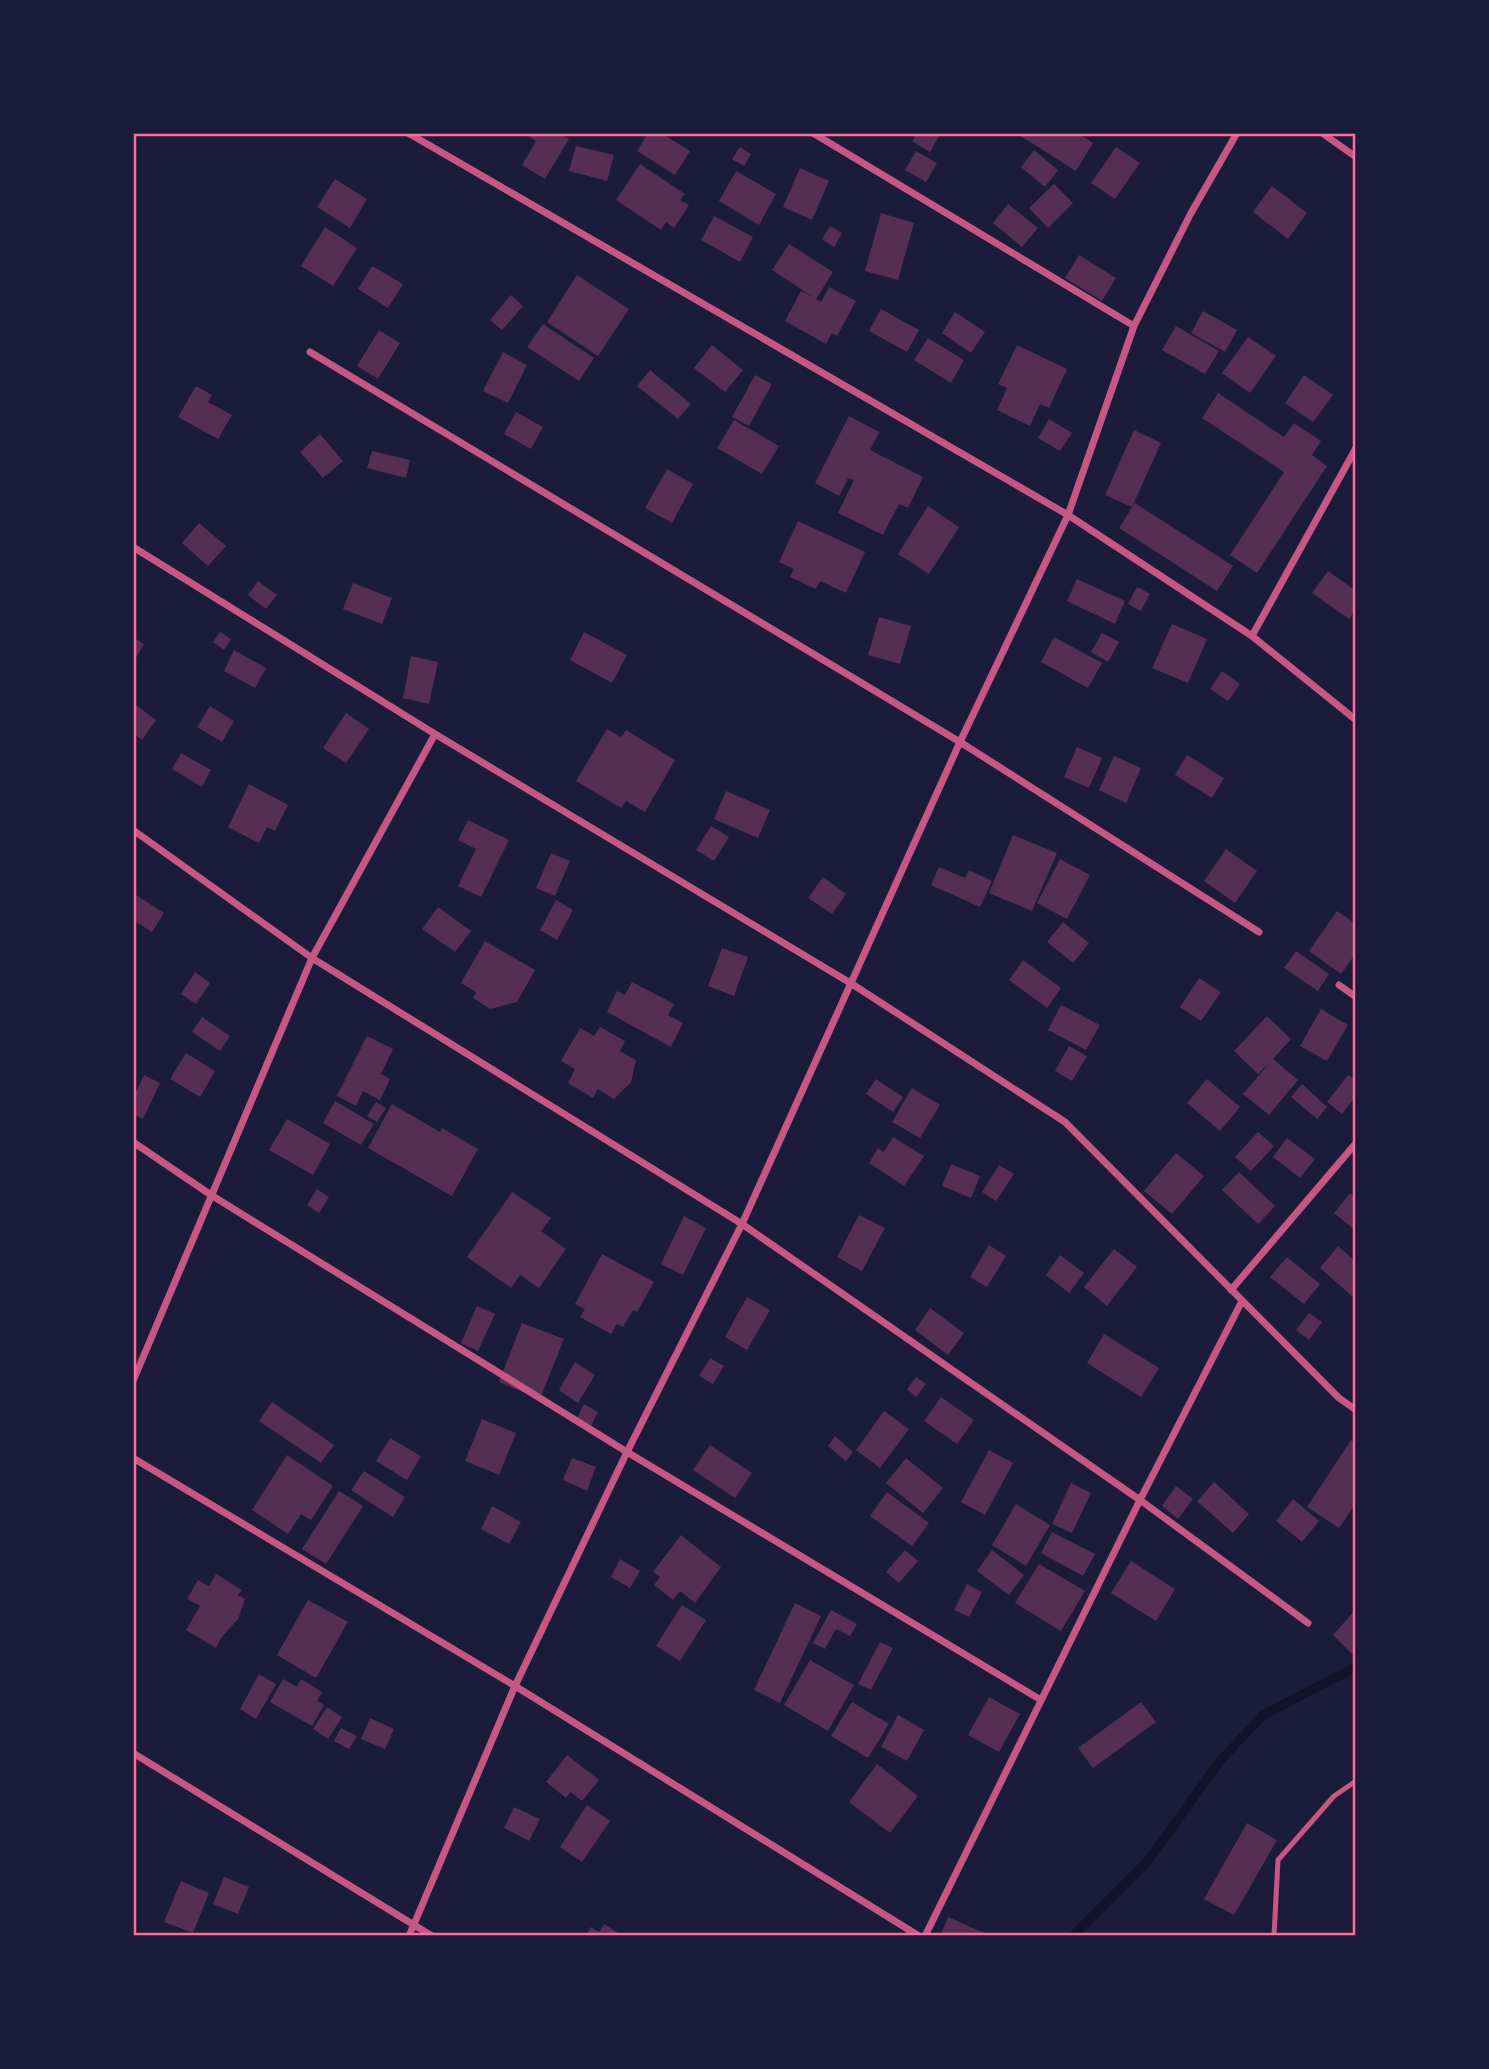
<svg xmlns="http://www.w3.org/2000/svg" width="1489" height="2069" viewBox="0 0 1489 2069" font-family="'Golos Text',sans-serif">
	<style>
		.lines { fill: none; stroke-linecap: round; stroke-linejoin: round }
		.stream { stroke: #12122b; stroke-width: 9 }
		.building { fill: #542f53 }
		.service { stroke: #c65784; stroke-width: 5 }
		.minor { stroke: #c65784; stroke-width: 7 }
		.neatline { fill: none; stroke: #ff6b9d; stroke-width: 2.5 }
	</style>
	<rect width="100%" height="100%" fill="#1b1b3a"/>
	<g class="lines">
		<path class="stream" d="M1073,1936L1148,1861L1220,1761L1263,1715L1356,1667"/>
	</g>
	<path class="building" d="M529,133H558L569,139L545,179L522,165L536,141L528,136Z
		M648,133H661L690,151L675,175L637,151Z
		M917,133H941L930,152L912,141Z
		M1016,133H1078L1093,143L1076,171Z
		M576,146L614,155L607,181L569,171Z
		M740,147L751,154L744,166L732,159Z
		M1116,147L1140,163L1115,199L1091,183Z
		M1034,150L1058,170L1045,187L1021,167Z
		M916,151L937,163L926,182L905,170Z
		M640,164L685,194L680,200L689,205L674,228L666,222L661,230L616,200Z
		M800,168L829,181L812,220L783,207Z
		M736,171L776,194L759,225L719,201Z
		M335,179L367,199L350,228L317,207Z
		M1054,184L1073,203L1048,228L1029,208Z
		M1272,186L1307,213L1288,239L1253,212Z
		M1008,204L1038,228L1022,247L993,223Z
		M881,213L914,223L898,280L865,271Z
		M714,216L753,237L740,262L701,240Z
		M830,226L842,233L834,247L822,239Z
		M325,227L357,248L333,286L301,266Z
		M789,244L833,272L816,299L821,302L829,287L856,301L837,336L832,333L826,344L785,321L801,291L813,297L772,270Z
		M1079,255L1116,278L1102,301L1065,278Z
		M372,266L403,284L388,308L358,289Z
		M577,275L629,309L598,356L547,322Z
		M511,295L523,306L502,330L490,320Z
		M881,309L919,330L907,352L869,331Z
		M1203,311L1237,330L1225,352L1191,333Z
		M955,312L985,332L971,353L942,333Z
		M543,324L594,358L579,381L527,347Z
		M1176,326L1219,351L1205,374L1162,350Z
		M379,330L400,343L378,379L357,366Z
		M1248,337L1276,356L1250,393L1222,373Z
		M928,338L964,360L951,383L914,360Z
		M712,345L743,370L725,392L694,368Z
		M1017,345L1067,369L1049,408L1040,404L1030,426L997,410L1007,388L998,384Z
		M503,352L527,365L508,403L483,391Z
		M650,370L691,404L678,419L637,386Z
		M755,375L772,384L749,426L732,417Z
		M1304,375L1333,395L1313,422L1285,403Z
		M196,386L212,395L208,402L232,415L218,439L178,417Z
		M1218,393L1284,437L1294,423L1321,441L1312,455L1327,466L1257,573L1230,555L1284,472L1202,418Z
		M516,412L543,427L531,449L504,434Z
		M849,416L879,432L870,450L923,477L908,508L899,504L883,535L838,513L854,480L848,478L839,496L815,483Z
		M1049,419L1072,433L1060,451L1038,438Z
		M734,420L779,446L762,474L717,448Z
		M1134,430L1161,443L1132,507L1105,495Z
		M320,434L343,461L323,478L300,452Z
		M372,451L410,460L406,478L367,468Z
		M667,469L693,484L672,523L645,508Z
		M1135,503L1233,566L1217,591L1119,528Z
		M928,506L959,527L929,574L898,554Z
		M798,521L865,552L846,593L820,581L816,589L790,577L794,569L779,562Z
		M199,523L226,546L208,566L182,543Z
		M1328,571L1356,591V609L1349,619L1312,593Z
		M1077,579L1125,601L1115,624L1067,601Z
		M258,581L277,595L266,609L248,595Z
		M353,583L392,598L382,624L343,609Z
		M1137,587L1150,594L1141,611L1128,604Z
		M879,617L911,626L900,664L868,655Z
		M1172,624L1207,639L1188,683L1152,668Z
		M220,632L231,639L224,650L213,642Z
		M584,632L627,655L612,683L570,660Z
		M1102,633L1119,642L1108,662L1091,652Z
		M133,637L144,644L133,663Z
		M1054,637L1102,663L1088,688L1041,662Z
		M234,650L266,668L255,688L224,671Z
		M411,656L438,662L429,704L403,698Z
		M1222,671L1240,684L1228,701L1210,689Z
		M133,703L156,720L142,740L133,733Z
		M210,706L234,721L222,742L197,727Z
		M346,713L369,729L346,763L323,748Z
		M607,729L621,737L626,730L675,760L645,812L626,801L621,808L576,781Z
		M1077,747L1102,758L1089,788L1064,777Z
		M181,753L211,770L202,787L172,769Z
		M1187,755L1224,778L1212,798L1175,775Z
		M1114,756L1141,768L1126,803L1099,790Z
		M249,784L288,805L275,831L267,827L259,843L228,827Z
		M726,791L770,810L758,838L714,819Z
		M468,820L509,840L481,897L458,886L476,849L458,840Z
		M711,826L729,837L714,861L696,850Z
		M1013,835L1057,853L1032,911L989,893Z
		M1226,849L1257,871L1235,903L1204,881Z
		M551,853L570,861L555,896L536,888Z
		M1060,859L1090,875L1067,919L1037,903Z
		M939,867L965,878L969,870L992,881L980,907L931,885Z
		M823,877L846,894L832,914L808,898Z
		M133,893L164,913L152,932L133,920Z
		M556,900L573,910L557,940L540,930Z
		M438,907L471,931L455,952L422,929Z
		M1337,911L1356,924V953L1341,974L1309,951Z
		M1063,922L1089,943L1073,963L1047,942Z
		M485,941L535,970L517,1002L490,1009L473,998L476,992L461,983Z
		M722,948L748,957L734,996L708,986Z
		M1296,951L1329,974L1318,991L1284,968Z
		M1023,960L1061,988L1047,1008L1009,980Z
		M195,972L210,983L196,1004L181,994Z
		M1199,978L1221,992L1201,1021L1180,1007Z
		M632,982L674,1004L668,1015L683,1023L671,1047L607,1012L617,991L625,995Z
		M1061,1005L1100,1025L1086,1050L1048,1030Z
		M1321,1009L1348,1025L1327,1061L1300,1046Z
		M1267,1016L1291,1039L1273,1059L1298,1080L1269,1115L1243,1094L1271,1061L1258,1074L1234,1051Z
		M202,1017L230,1036L220,1051L192,1032Z
		M600,1027L625,1041L620,1051L636,1060L631,1082L614,1099L598,1089L593,1098L568,1083L575,1069L561,1061L580,1028L594,1036Z
		M367,1036L393,1049L381,1074L390,1079L380,1100L363,1091L356,1106L337,1096Z
		M1069,1046L1087,1056L1072,1081L1055,1071Z
		M186,1053L215,1071L200,1097L170,1079Z
		M144,1075L160,1083L143,1119L133,1114V1098Z
		M1348,1075L1356,1081V1096L1342,1114L1327,1102Z
		M876,1079L903,1097L893,1112L866,1094Z
		M1207,1079L1240,1107L1220,1131L1187,1103Z
		M1302,1084L1327,1107L1317,1119L1291,1097Z
		M912,1088L940,1105L920,1138L892,1122Z
		M335,1101L374,1124L361,1145L323,1123Z
		M376,1102L386,1108L377,1122L367,1116Z
		M392,1104L440,1132L442,1128L478,1149L452,1196L368,1148Z
		M287,1119L330,1144L313,1175L269,1150Z
		M1258,1132L1274,1146L1251,1171L1235,1157Z
		M893,1137L924,1156L904,1186L869,1163L878,1148L884,1152Z
		M1287,1138L1315,1159L1300,1178L1273,1157Z
		M1176,1153L1204,1176L1172,1214L1144,1191Z
		M951,1164L980,1176L971,1198L942,1186Z
		M999,1165L1014,1174L996,1201L982,1192Z
		M1239,1172L1275,1206L1258,1224L1222,1190Z
		M317,1189L329,1197L319,1213L307,1205Z
		M512,1192L551,1218L541,1231L566,1249L539,1288L520,1275L511,1288L467,1257Z
		M1350,1193L1356,1198V1231L1334,1213Z
		M859,1215L885,1228L862,1271L837,1257Z
		M684,1216L706,1228L683,1275L661,1264Z
		M989,1245L1006,1256L987,1287L970,1277Z
		M1338,1246L1356,1262V1296L1354,1298L1320,1268Z
		M1114,1249L1137,1267L1107,1306L1084,1287Z
		M602,1254L654,1282L637,1312L633,1310L623,1327L617,1324L611,1334L580,1317L585,1309L575,1304Z
		M1060,1255L1084,1273L1069,1293L1046,1275Z
		M1287,1257L1320,1284L1304,1304L1270,1277Z
		M747,1297L770,1310L747,1350L725,1337Z
		M477,1306L495,1314L478,1351L461,1343Z
		M930,1308L964,1333L948,1355L915,1330Z
		M1309,1313L1322,1322L1309,1340L1296,1330Z
		M522,1323L564,1339L540,1399L499,1382Z
		M1104,1334L1159,1368L1141,1397L1087,1363Z
		M710,1358L724,1366L713,1384L699,1376Z
		M575,1362L595,1375L578,1403L559,1390Z
		M916,1377L926,1384L916,1397L907,1389Z
		M941,1397L974,1420L957,1444L924,1421Z
		M272,1402L334,1445L321,1463L259,1421Z
		M584,1404L598,1412L591,1426L577,1418Z
		M884,1411L909,1429L880,1468L856,1450Z
		M482,1419L516,1433L499,1475L465,1461Z
		M835,1436L853,1452L846,1461L828,1446Z
		M390,1438L421,1456L407,1480L376,1461Z
		M1351,1440L1356,1444V1503L1339,1528L1307,1507Z
		M710,1445L752,1473L735,1498L693,1470Z
		M989,1450L1013,1463L985,1515L961,1502Z
		M287,1455L333,1486L311,1520L301,1514L288,1534L252,1510Z
		M572,1458L596,1467L587,1491L563,1480Z
		M906,1458L943,1488L923,1513L886,1483Z
		M364,1471L405,1497L393,1517L351,1490Z
		M1214,1482L1249,1514L1233,1533L1197,1501Z
		M1071,1483L1091,1493L1072,1533L1052,1524Z
		M1176,1486L1193,1499L1178,1519L1162,1506Z
		M339,1491L363,1506L326,1564L302,1549Z
		M887,1492L929,1523L912,1546L870,1516Z
		M1293,1499L1319,1521L1302,1542L1276,1521Z
		M1016,1504L1050,1525L1026,1566L992,1545Z
		M492,1506L521,1522L509,1544L481,1529Z
		M1052,1532L1095,1554L1083,1576L1041,1553Z
		M681,1535L721,1567L695,1603L680,1591L673,1600L654,1585L660,1577L653,1572Z
		M905,1550L918,1561L899,1583L886,1572Z
		M992,1550L1024,1575L1009,1595L977,1571Z
		M620,1559L640,1571L630,1588L611,1577Z
		M1131,1561L1175,1589L1156,1621L1111,1593Z
		M1039,1564L1085,1591L1061,1631L1015,1603Z
		M216,1574L242,1590L238,1595L245,1599L238,1619L222,1637L216,1648L186,1630L200,1606L187,1599L198,1580L209,1586Z
		M967,1584L982,1592L969,1617L954,1610Z
		M308,1600L348,1622L316,1678L277,1655Z
		M795,1603L821,1616L780,1703L754,1690Z
		M682,1605L706,1620L680,1661L656,1646Z
		M1356,1609V1652L1353,1655L1333,1635Z
		M831,1610L857,1624L850,1636L836,1629L825,1649L813,1643Z
		M880,1642L893,1648L871,1690L858,1684Z
		M810,1660L854,1685L828,1731L784,1705Z
		M259,1674L276,1684L256,1719L240,1709Z
		M283,1679L297,1687L301,1679L322,1692L317,1701L324,1705L312,1726L270,1702Z
		M989,1697L1020,1714L999,1752L968,1735Z
		M852,1702L889,1724L868,1758L831,1736Z
		M1141,1702L1156,1722L1093,1768L1078,1748Z
		M327,1707L342,1717L328,1739L313,1729Z
		M898,1715L924,1730L907,1761L881,1747Z
		M370,1718L394,1729L385,1749L361,1739Z
		M341,1728L357,1736L349,1749L334,1741Z
		M567,1755L599,1780L582,1801L571,1792L566,1798L546,1782Z
		M877,1764L918,1796L890,1833L849,1802Z
		M587,1805L610,1821L582,1862L560,1847Z
		M514,1807L540,1819L529,1841L504,1828Z
		M1247,1823L1277,1840L1234,1915L1204,1899Z
		M224,1877L249,1887L238,1914L213,1904Z
		M181,1881L209,1893L193,1933L164,1922Z
		M948,1917L991,1936H940Z
		M604,1924L623,1936H586L591,1927L599,1932Z"/>
	<g class="lines">
		<path class="service" d="M1274,1936L1278,1860L1334,1796L1356,1781"/>
		<path class="minor" d="M408,133L1068,515L1252,636L1356,720
			M813,133L1134,326
			M1322,133L1356,157
			M310,352L960,742L1259,932
			M133,547L435,734L852,984L1065,1122L1339,1398L1356,1410
			M1252,636L1356,448
			M133,830L312,958L742,1224L1140,1500L1308,1623
			M1339,985L1356,997
			M133,1142L211,1195L627,1452L1041,1700
			M1231,1290L1356,1143
			M133,1381L312,958L435,734
			M133,1458L515,1686L919,1936
			M133,1753L432,1936
			M409,1936L515,1686L627,1452L742,1224L960,742L1068,515L1134,326L1191,213L1237,133
			M925,1936L1140,1500L1242,1301"/>
	</g>
	<rect width="1489" height="2069" fill="none" stroke="#1b1b3a" stroke-width="270"/>
	<rect x="135" y="135" width="1219" height="1799" class="neatline"/>
</svg>
